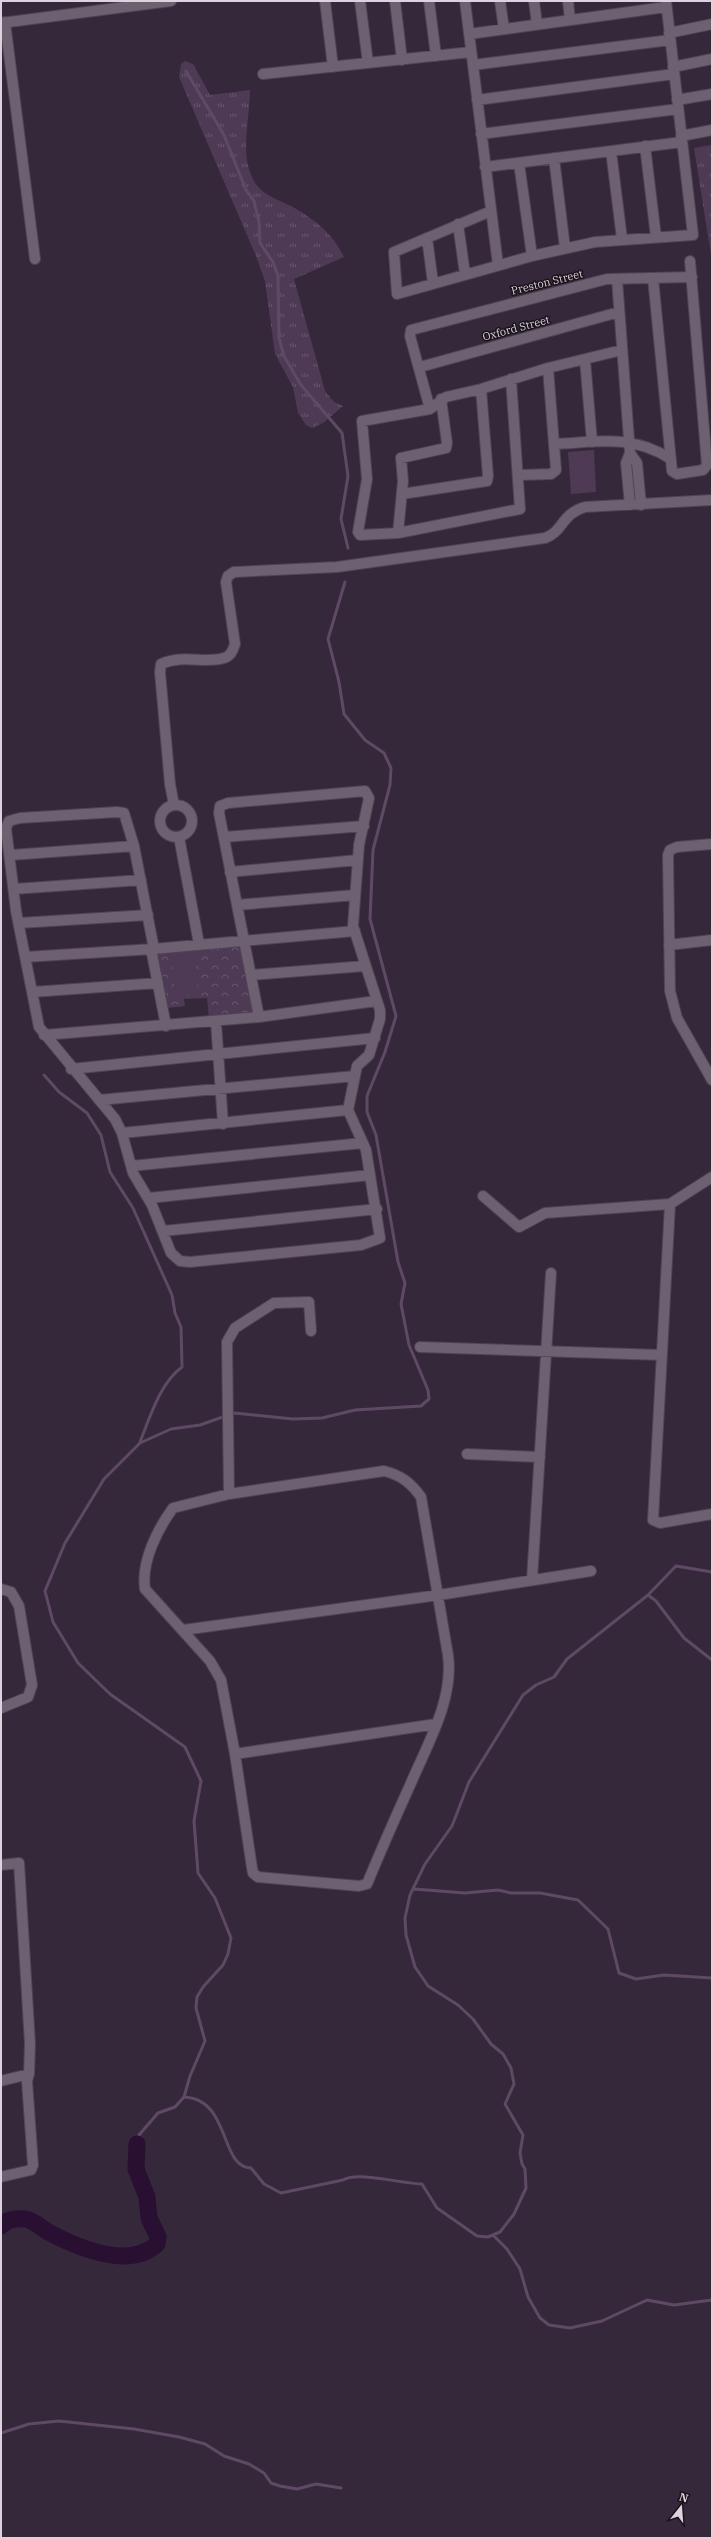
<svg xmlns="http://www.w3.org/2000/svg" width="713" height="2539" viewBox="0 0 713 2539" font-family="'IBM Plex Serif',serif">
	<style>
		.grass { fill: url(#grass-tufts) }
		.forest { fill: url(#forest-crowns) }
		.pitch { fill: #4f3a56 }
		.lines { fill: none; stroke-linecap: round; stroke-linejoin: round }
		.stream { stroke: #5f4a65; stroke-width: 3 }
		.river { stroke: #290f31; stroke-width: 17 }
		.minor-casing { stroke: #504354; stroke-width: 12 }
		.minor { stroke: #6d6071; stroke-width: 10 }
		.labels { text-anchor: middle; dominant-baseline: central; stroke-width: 3; stroke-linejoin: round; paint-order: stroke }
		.street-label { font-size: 11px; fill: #dcd3de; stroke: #1a131b }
	</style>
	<defs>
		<pattern id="grass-tufts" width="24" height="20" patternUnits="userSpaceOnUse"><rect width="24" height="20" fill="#4f3a56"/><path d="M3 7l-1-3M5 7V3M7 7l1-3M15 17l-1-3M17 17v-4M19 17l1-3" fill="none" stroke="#68566e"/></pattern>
		<pattern id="forest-crowns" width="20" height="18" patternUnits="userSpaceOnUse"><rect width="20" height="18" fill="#4f3a56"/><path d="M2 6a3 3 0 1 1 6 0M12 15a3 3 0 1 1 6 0" fill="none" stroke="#68566e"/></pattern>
	</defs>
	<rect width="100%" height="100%" fill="#35283a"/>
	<path class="grass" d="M185,61L193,64L210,95L250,90C250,113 242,147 249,169C257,197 276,197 298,210C318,222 334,236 344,257L294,279L325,391L334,402L343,406L323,423L312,428L306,425L298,413L293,387L275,354L265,281L256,256L179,77L181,64Z
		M712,145V261L694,148Z"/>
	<path class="forest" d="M240,944L255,1012L209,1018L207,998L184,999L185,1006L168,1008L157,953Z"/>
	<path class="pitch" d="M594,450L596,492L571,494L568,452Z
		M195,954L198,994L175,996L172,956Z"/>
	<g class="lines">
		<path class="stream" d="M186,71L224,135L246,190L254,201L259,222L260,243L273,262L278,276L279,338L284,356L301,385L342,433L348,476L341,519L348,548
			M44,1075L59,1092L87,1113L101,1135L110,1172L133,1208L172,1295L175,1313L181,1327L182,1367C160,1383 150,1417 140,1442
			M648,1595L656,1601L684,1638L712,1660
			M414,1889L465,1893L498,1890L511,1893H540L578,1900L608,1929L619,1973L636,1979L664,1975L712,1978
			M184,2097C231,2099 219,2167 251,2168L264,2184L281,2193L343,2180C358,2171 403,2184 422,2184L437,2208L477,2236L488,2237L500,2232L514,2214L526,2188L525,2169L522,2164L520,2153L523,2135L505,2104L514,2084L511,2068L503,2054L491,2044L473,2019L458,2005L428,1986L424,1980L415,1967L406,1935L405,1918L410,1895L425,1864L452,1826L469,1782L523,1695L536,1685L554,1677L567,1659L648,1595L676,1566L712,1572
			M137,2144L139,2135L158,2113L175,2107L184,2097L190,2076L205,2041L196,2008L197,1997L203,1987L223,1965L228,1954L231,1938L215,1898L198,1873L194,1821L201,1781L185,1747L110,1694L78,1663L53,1622L45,1591L65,1543L104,1479L140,1443L171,1429L200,1425L234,1413L293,1419L322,1418L355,1410L421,1406L429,1399L428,1390L409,1345L401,1304L405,1283L398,1262L376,1135L367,1112V1096L385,1052L396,1016L370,919L373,850L390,785L391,768L384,753L365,740L344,714L339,682L328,639L345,582
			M494,2236L507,2249L520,2269L528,2297L540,2318L549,2325L570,2328L602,2321L647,2300L674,2305L712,2300
			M1,2433L29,2424L59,2421L134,2429L179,2437L205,2444L224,2456L249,2464L264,2473L271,2483L280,2486L297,2489L316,2484L341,2488"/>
		<path class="river" d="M1,2226C7,2219 17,2218 26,2219C35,2221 42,2229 50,2233C79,2248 129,2270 157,2244L158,2237L149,2218L147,2197L136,2169L137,2144"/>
		<g class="minor-casing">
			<path id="minor" d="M325,1L333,67
				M360,1L368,63
				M395,1L402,60
				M429,1L436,56
				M465,1L498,265
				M500,1L504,29
				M534,1L537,24
				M568,1L570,20
				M5,22L35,259
				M1,23L171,1
				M669,33L712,24
				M469,34L666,7
				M473,65L670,40
				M673,67L712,59
				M263,74L471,52
				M477,100L674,74
				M677,100L712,94
				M481,134L678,109
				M681,136L712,130
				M645,146L656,237
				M611,151L622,239
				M554,158L565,248
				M519,163L532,256
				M485,167L682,142
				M491,211L394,252L397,294L532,256L595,242L693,235L666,1
				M458,224L465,274
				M427,238L433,283
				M653,278L672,471L677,474L703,470L707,465L690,261
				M617,279L630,453L626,463L630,505
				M585,360L592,442
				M420,367L619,312
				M511,379L520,509L398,533L360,535L358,532L367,479L362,421L430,409L446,397L481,389L548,368L622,350
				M430,409L410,336L411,330L607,279L692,277
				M554,444C598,442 632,434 671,459
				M630,453L637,463L641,505
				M520,475L551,474L556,470L548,368
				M402,494L487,481L488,476L481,389
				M398,533L403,481L401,458L446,448L447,443L441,399
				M174,805L170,784L160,672L161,664C184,654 205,664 224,658C231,656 233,650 235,644L226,582L228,576L234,572L337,567L545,538C564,531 561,514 585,507L712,500
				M160 821a16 16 0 1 1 32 0a16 16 0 1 1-32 0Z
				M179,837L199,944
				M224,837L364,826
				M712,844L677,847L670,850L668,855L670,991L677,1018L712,1080
				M11,855L134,846
				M230,872L358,860
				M14,889L141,880
				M237,905L355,895
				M19,923L148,915
				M669,945L712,940
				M25,957L153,949L355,931
				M251,975L365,966
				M32,992L158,983
				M216,1022L223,1124
				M166,1026L152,954L153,944L134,846L124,813L117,812L20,818L9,821L6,828L16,911L39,1027L115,1119L122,1133L133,1173L152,1205L171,1253L180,1261L190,1262L361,1245L380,1238L366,1150L348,1110L357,1066L369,1055L380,1019V1010L353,926L359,845L369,798L365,791L228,803L220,806L219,813L259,1017
				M44,1035L259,1017L376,1001
				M71,1069L375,1038
				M99,1100L355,1076
				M122,1133L348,1110
				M131,1166L363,1143
				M483,1196L519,1227L545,1213L670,1204L712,1177
				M149,1198L370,1175
				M670,1204L653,1520L660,1523L712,1514
				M163,1231L377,1209
				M420,1347L662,1355
				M467,1454L540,1457
				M384,1471C401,1475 411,1483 421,1497L448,1655C454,1699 428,1743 411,1783C396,1816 381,1850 367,1884L359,1886L258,1877L253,1873L252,1868L235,1754L221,1680L210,1661L145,1589C141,1562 157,1530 173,1508L229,1494Z
				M229,1494L227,1342L235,1328L274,1303L309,1302L311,1331
				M532,1580L551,1273
				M1,1589L11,1592L19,1606L32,1685L28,1697L1,1708
				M183,1630L439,1595L591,1571
				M235,1754L436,1724
				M1,1865L19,1863L30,2044L29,2074
				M1,2081L29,2074L27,2081L33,2165L31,2170L1,2177"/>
		</g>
		<use href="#minor" class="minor"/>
	</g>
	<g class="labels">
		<g class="street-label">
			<text transform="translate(547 282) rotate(-14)">Preston Street</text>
			<text transform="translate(516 328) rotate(-15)">Oxford Street</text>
		</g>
	</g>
	<rect width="713" height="2539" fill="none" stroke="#dcd3de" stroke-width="4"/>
	<g transform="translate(681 2507) rotate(17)" stroke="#1a131b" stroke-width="3" paint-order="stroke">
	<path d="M0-3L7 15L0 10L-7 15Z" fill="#dcd3de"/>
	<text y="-6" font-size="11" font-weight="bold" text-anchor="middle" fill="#dcd3de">N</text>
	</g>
</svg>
